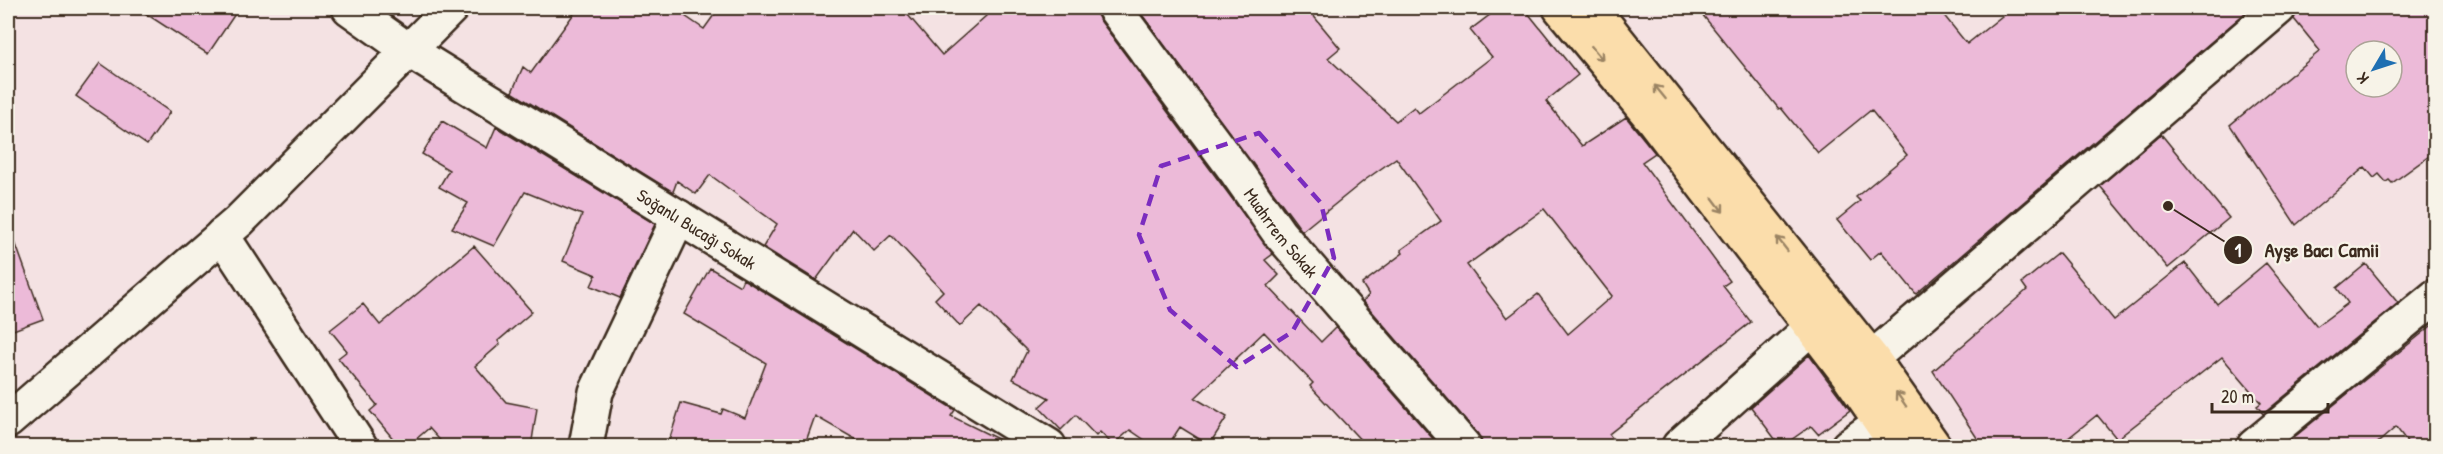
<svg xmlns="http://www.w3.org/2000/svg" width="2443" height="454" viewBox="0 0 2443 454" font-family="'Patrick Hand',sans-serif">
	<style>
		.building { fill: #ecbad8; stroke: #3b2a1e; stroke-width: 1.5; fill-rule: evenodd }
		.lines { fill: none; stroke-linecap: round; stroke-linejoin: round }
		.minor-casing { stroke: #3b2a1e; stroke-width: 38 }
		.tertiary-casing { stroke: #3b2a1e; stroke-width: 38 }
		.primary-casing { stroke: #3b2a1e; stroke-width: 38 }
		.minor { stroke: #f7f3e8; stroke-width: 33 }
		.tertiary { stroke: #f7f3e8; stroke-width: 33 }
		.primary { stroke: #fbddab; stroke-width: 33 }
		.oneway { stroke: #9b8464 }
		.marked { fill: none; stroke: #7b2cbf; stroke-width: 4.5; stroke-dasharray: 12 8; stroke-linejoin: round }
		.labels { text-anchor: middle; dominant-baseline: central; stroke-width: 4.5; stroke-linejoin: round; paint-order: stroke }
		.street-label { font-size: 18px; fill: #3b2a1e; stroke: #f7f3e8 }
		.leader { fill: none; stroke: #3b2a1e; stroke-width: 2 }
		.callout-dot { fill: #3b2a1e; stroke: #f7f3e8; stroke-width: 2 }
		.mark-label { font-size: 18px; text-anchor: middle; font-weight: bold; fill: #fff }
		.callout-label { font-size: 20px; text-anchor: middle; font-weight: bold; fill: #3b2a1e; stroke: #f7f3e8; stroke-width: 4.5; stroke-linejoin: round; paint-order: stroke }
	</style>
	<rect width="100%" height="100%" fill="#f4e2e3"/>
	<filter id="ink" filterUnits="userSpaceOnUse"><feTurbulence type="fractalNoise" baseFrequency=".0167" numOctaves="2"/><feDisplacementMap in="SourceGraphic" scale="12" xChannelSelector="R" yChannelSelector="G"/><feConvolveMatrix kernelMatrix="1 2 1 2 8 2 1 2 1" color-interpolation-filters="sRGB"/></filter>
	<g filter="url(#ink)">
		<path class="building" d="M137,8H239L208,54Z
			M578,8H673L704,29L719,8H902L942,55L995,8H1096L1099,19L1273,254L1265,260L1279,275L1268,286L1321,342L1336,327L1440,447H1367L1310,386L1313,383L1264,332L1195,398L1227,417L1209,445L1180,427L1167,447H1155L1130,430L1113,445L1100,432L1096,436L1076,415L1061,430L1039,407L1049,398L1013,379L1027,351L981,306L960,326L935,299L943,291L891,235L874,251L853,229L816,280L763,247L777,224L710,175L696,194L677,181L673,192L512,92L523,67L531,73Z
			M1137,8H1307L1340,48L1328,58L1396,121L1414,107L1419,113L1492,57L1470,30L1499,8H1524L1578,75L1546,101L1582,146L1626,117L1655,153L1642,162L1730,281L1723,286L1751,322L1609,434L1619,447H1482L1478,434L1363,301L1369,295L1362,284L1403,253L1401,250L1441,221L1396,158L1365,180L1302,231ZM1544,209L1612,296L1568,334L1538,294L1507,318L1467,265Z
			M1697,8H1938L1967,44L2012,8H2251L1916,294L1881,251L1870,260L1837,220L1860,201L1856,197L1907,155L1871,110L1818,153L1781,108L1779,109Z
			M2297,8H2436V151L2392,183L2389,180L2386,182L2379,174L2374,178L2365,167L2296,225L2230,125L2320,51L2294,19ZM2356,51H2392V87H2356Z
			M100,63L170,112L147,145L76,96Z
			M442,121L487,148L496,127L655,224L620,298L591,286L596,275L563,261L582,215L525,192L494,246L452,228L468,203L439,187L449,170L422,154Z
			M2161,134L2229,218L2168,268L2100,186Z
			M8,231H11L43,319L8,332Z
			M474,246L532,312L498,341L500,344L475,366L506,402L537,408L531,447H446L429,428L407,447H400L370,411L377,405L338,358L347,351L330,330L363,304L380,325Z
			M2059,253L2114,320L2185,263L2217,304L2266,263L2317,326L2348,303L2337,288L2366,264L2398,303L2263,414L2257,406L2261,403L2222,357L2117,439L2097,415L2057,447H1983L1933,371L2027,290L2022,283Z
			M710,268L740,286L743,279L955,410L951,416L1014,447H869L815,416L805,444L811,447H667L681,403L721,414L723,409L745,418L766,363L684,314Z
			M2436,322V447H2411L2396,427L2373,447H2290L2287,443Z
			M1809,355L1850,410L1818,434L1811,426L1781,447L1751,407Z"/>
		<g class="lines">
			<g class="minor-casing">
				<g id="minor">
					<path id="s1" d="M349,8L408,50L1049,446"/>
					<path id="s2" d="M1114,8L1237,173L1279,233L1464,446"/>
					<path d="M222,235L360,446"/>
					<path d="M1850,375L1872,358L2279,8"/>
					<path d="M586,446L596,392L679,217"/>
					<path d="M1679,446L1812,327"/>
					<path d="M1848,446L1881,422"/>
					<path d="M2254,446L2436,296"/>
				</g>
			</g>
			<g class="tertiary-casing">
				<path id="tertiary" d="M8,421L239,221L451,8"/>
			</g>
			<g class="primary-casing">
				<path id="primary" d="M1560,8L1653,120L1849,376L1897,446
					M1592,8L1872,358L1934,446"/>
			</g>
			<use href="#minor" class="minor"/>
			<use href="#tertiary" class="tertiary"/>
			<use href="#primary" class="primary"/>
		</g>
		<defs><path id="oneway-shaft" d="M-6 0H5M1.5-3L5.5 0L1.5 3" fill="none" stroke-width="1.6" stroke-linecap="round" stroke-linejoin="round" transform="scale(1.5)"/></defs>
		<g class="oneway">
			<use href="#oneway-shaft" transform="translate(1597 53) rotate(50)"/>
			<use href="#oneway-shaft" transform="translate(1660 92) rotate(-129)"/>
			<use href="#oneway-shaft" transform="translate(1718 205) rotate(53)"/>
			<use href="#oneway-shaft" transform="translate(1782 244) rotate(-128)"/>
			<use href="#oneway-shaft" transform="translate(1901 399) rotate(-125)"/>
		</g>
	</g>
	<path class="marked" d="M1259,133L1321,203L1334,258L1292,332L1237,367L1170,310L1139,235L1161,166Z"/>
	<g class="labels">
		<g class="street-label">
			<text stroke="none"><textPath href="#s1" startOffset="412">Soğanlı Bucağı Sokak</textPath></text>
			<text stroke="none"><textPath href="#s2" startOffset="280">Muahrrem Sokak</textPath></text>
		</g>
	</g>
	<path class="leader" d="M2168 206L2238 250"/>
	<g class="callout-dot">
		<circle cx="2168" cy="206" r="6"/>
		<circle cx="2238" cy="250" r="15"/>
	</g>
	<g class="mark-label">
		<text x="2238" y="257">1</text>
	</g>
	<g class="callout-label">
		<text x="2322" y="257">Ayşe Bacı Camii</text>
	</g>
	<rect width="2443" height="454" fill="none" stroke="#f7f3e8" stroke-width="30"/>
	<rect x="15" y="15" width="2413" height="424" fill="none" stroke="#3b2a1e" stroke-width="2" filter="url(#ink)"/>
	<g transform="translate(2374 69) rotate(231)"><circle r="28" fill="#f7f3e8" stroke="#aca397" stroke-width="1.5"/>
	<path d="M0-4.5L10 22L0 15L-10 22Z" fill="#1f6fb2"/>
	<text y="-9" font-size="16" font-weight="bold" text-anchor="middle" fill="#3b2a1e">K</text>
	</g>
	<path d="M2212 403v9h116v-9" fill="none" stroke="#3b2a1e" stroke-width="3"/>
	<text x="2221" y="403" font-size="18" fill="#3b2a1e" stroke="#f7f3e8" stroke-width="4.5" paint-order="stroke">20 m</text>
</svg>
